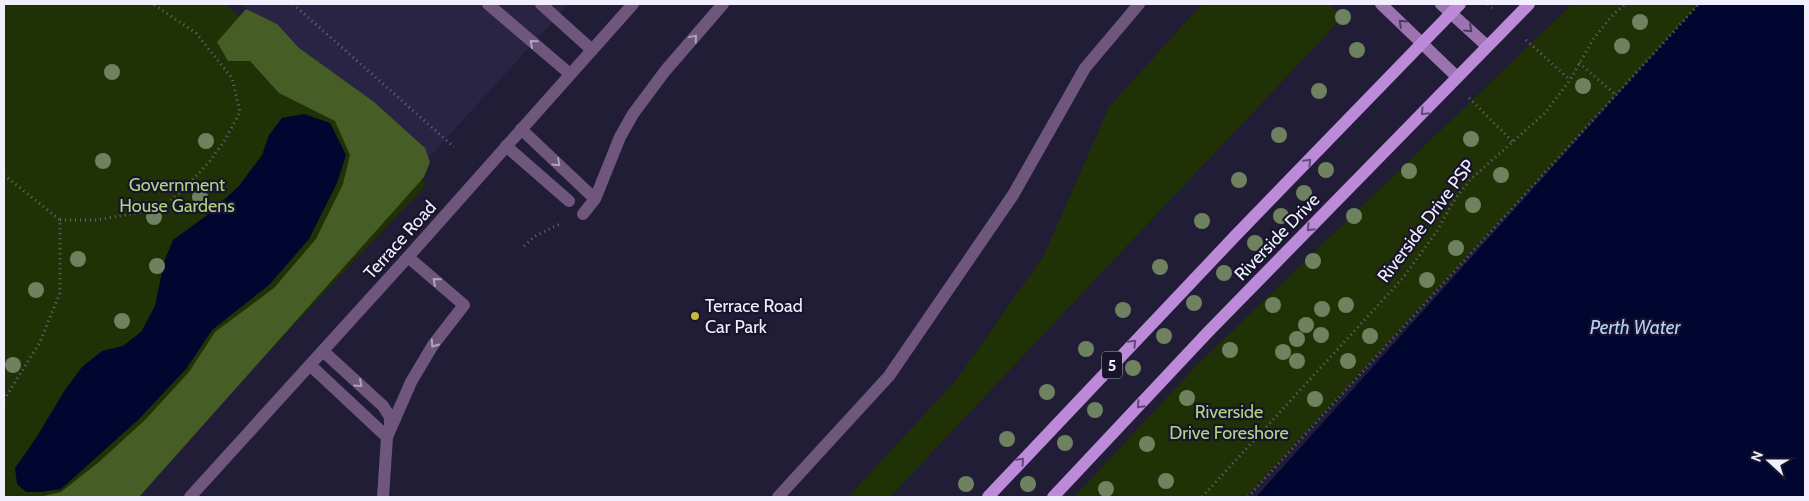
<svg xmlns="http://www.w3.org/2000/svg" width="1809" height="501" viewBox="0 0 1809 501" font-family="Cabin,sans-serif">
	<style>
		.built { fill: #292443 }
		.green { fill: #203105 }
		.forest { fill: #465e26 }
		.water { fill: #000630 }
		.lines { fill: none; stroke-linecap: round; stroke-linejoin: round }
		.path { stroke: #69667c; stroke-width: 3; stroke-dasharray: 1 4; stroke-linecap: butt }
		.service { stroke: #6f567d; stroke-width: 12 }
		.tertiary { stroke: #6f567d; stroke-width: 12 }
		.secondary { stroke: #9b73b1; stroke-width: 12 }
		.primary { stroke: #bd8ada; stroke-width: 12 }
		.tree { fill: #6f8260 }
		.oneway { stroke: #4c3a61 }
		.oneway2 { stroke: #b0a2be }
		.oneway3 { stroke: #62497a }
		.poi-dot { fill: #cbba39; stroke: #18142c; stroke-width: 2 }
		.labels { text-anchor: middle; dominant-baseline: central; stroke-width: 4.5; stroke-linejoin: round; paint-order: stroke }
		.shield { fill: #18142c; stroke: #b0adbf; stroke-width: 1 }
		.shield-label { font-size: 16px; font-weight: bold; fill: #f1effe }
		.park-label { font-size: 18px; fill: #afd582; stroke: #18142c }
		.street-label { font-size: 18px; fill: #f1effe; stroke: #18142c }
		.poi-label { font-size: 18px; fill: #f1effe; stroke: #18142c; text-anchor: start }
		.water-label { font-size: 19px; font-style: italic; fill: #b3cffc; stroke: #18142c }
	</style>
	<rect width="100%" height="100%" fill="#211d36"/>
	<path class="built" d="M242,4H569L420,167Z"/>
	<path class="green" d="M4,4H225L427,184L131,497H4Z
		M1202,4H1330L1342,18L890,497H848L957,379L1044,255L1109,107Z
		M1572,4H1699L1246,497H1074L1198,364Z"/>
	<path class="forest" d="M246,9L277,24L299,48L374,102L425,148L430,162L424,177L139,497H39L61,492L99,462L146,419L189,372L215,332L274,288L316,239L343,184L350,155L335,121L279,93L250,61H228L217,42Z"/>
	<path class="water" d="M1699,4H1805V497H1256Z
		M304,114L330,123L346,155L337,183L309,239L269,285L212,330L186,369L139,419L61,489L41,492H26L17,484L15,468L36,438L65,390L82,367L102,351L123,346L141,332L155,306L164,262L173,240L206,216L239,186L262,155L269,135L282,118Z"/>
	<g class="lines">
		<path class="path" d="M293,4L454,147
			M1488,4L1492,8
			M1526,40L1570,80
			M1579,63L1616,95
			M1469,98L1513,142
			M4,175L60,220V293L40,342L4,400
			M60,220H95L161,209L182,191L210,161L225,140L240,112L232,78L196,33L153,4
			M524,246L535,236L562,223
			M1202,497L1403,278L1437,231L1453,202L1470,180L1545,113L1570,80L1594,38L1611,17L1625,4
			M1248,497L1699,4"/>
		<path class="service" d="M488,4L570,74
			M541,4L592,50
			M521,129L595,199
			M506,146L569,201
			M583,214L595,199L620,137L633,114L665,71L723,4
			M323,351L383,406L390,417V430
			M310,365L387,437
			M383,497L387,437L411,382L433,345L464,305L408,257
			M778,497L889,376L1013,195L1085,68L1139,4"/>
		<path class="tertiary" d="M190,497L408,257L633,4"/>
		<path class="secondary" d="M1381,4L1457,77
			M1441,4L1487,46"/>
		<path class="primary" d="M988,497L1237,234L1460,4
			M1053,497L1209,331L1529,4"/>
	</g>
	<g class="tree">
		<circle cx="1343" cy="17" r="8"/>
		<circle cx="1640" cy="22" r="8"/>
		<circle cx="1622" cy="46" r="8"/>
		<circle cx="1357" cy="50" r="8"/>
		<circle cx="112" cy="72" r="8"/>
		<circle cx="1583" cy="86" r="8"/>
		<circle cx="1319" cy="91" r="8"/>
		<circle cx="1279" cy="135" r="8"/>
		<circle cx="1471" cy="139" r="8"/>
		<circle cx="206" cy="141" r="8"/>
		<circle cx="103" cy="161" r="8"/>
		<circle cx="1326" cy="170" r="8"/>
		<circle cx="1409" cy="171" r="8"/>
		<circle cx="1501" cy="175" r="8"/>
		<circle cx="1239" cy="180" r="8"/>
		<circle cx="1304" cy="193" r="8"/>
		<circle cx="200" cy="197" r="8"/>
		<circle cx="1473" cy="205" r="8"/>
		<circle cx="1281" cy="216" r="8"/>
		<circle cx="1354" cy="216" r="8"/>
		<circle cx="154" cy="217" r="8"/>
		<circle cx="1202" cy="221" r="8"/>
		<circle cx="1255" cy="243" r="8"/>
		<circle cx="1456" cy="248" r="8"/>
		<circle cx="78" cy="259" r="8"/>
		<circle cx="1313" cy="261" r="8"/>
		<circle cx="157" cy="266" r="8"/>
		<circle cx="1160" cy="267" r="8"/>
		<circle cx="1224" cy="273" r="8"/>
		<circle cx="1427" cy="280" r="8"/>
		<circle cx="36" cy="290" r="8"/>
		<circle cx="1194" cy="303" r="8"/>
		<circle cx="1273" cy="305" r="8"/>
		<circle cx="1346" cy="305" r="8"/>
		<circle cx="1322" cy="309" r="8"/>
		<circle cx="1123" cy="310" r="8"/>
		<circle cx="122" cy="321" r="8"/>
		<circle cx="1306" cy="325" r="8"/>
		<circle cx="1321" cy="335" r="8"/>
		<circle cx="1164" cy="336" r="8"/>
		<circle cx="1370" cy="336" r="8"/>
		<circle cx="1297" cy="339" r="8"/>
		<circle cx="1086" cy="349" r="8"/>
		<circle cx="1230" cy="350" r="8"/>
		<circle cx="1283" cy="352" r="8"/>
		<circle cx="1297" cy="361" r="8"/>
		<circle cx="1348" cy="361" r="8"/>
		<circle cx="13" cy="365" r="8"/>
		<circle cx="1133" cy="368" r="8"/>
		<circle cx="1047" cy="392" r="8"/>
		<circle cx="1187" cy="398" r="8"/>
		<circle cx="1315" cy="399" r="8"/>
		<circle cx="1095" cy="410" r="8"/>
		<circle cx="1007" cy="439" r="8"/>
		<circle cx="1065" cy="443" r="8"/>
		<circle cx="1147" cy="444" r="8"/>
		<circle cx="1166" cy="481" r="8"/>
		<circle cx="966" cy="484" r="8"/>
		<circle cx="1028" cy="484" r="8"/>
		<circle cx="1106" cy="489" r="8"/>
	</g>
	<defs><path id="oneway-chevron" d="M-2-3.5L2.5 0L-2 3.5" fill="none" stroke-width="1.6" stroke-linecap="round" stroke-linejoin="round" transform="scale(1.25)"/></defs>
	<g class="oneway">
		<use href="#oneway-chevron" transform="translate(1402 23) rotate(-136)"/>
		<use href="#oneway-chevron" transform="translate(1469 29) rotate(43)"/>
	</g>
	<g class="oneway2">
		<use href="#oneway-chevron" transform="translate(694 38) rotate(-50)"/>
		<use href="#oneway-chevron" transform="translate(533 43) rotate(-139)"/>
		<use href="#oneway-chevron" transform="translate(557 163) rotate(43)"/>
		<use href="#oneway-chevron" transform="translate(436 281) rotate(-139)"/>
		<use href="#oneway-chevron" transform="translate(434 344) rotate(125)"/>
		<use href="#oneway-chevron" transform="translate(359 384) rotate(42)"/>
	</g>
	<g class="oneway3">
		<use href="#oneway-chevron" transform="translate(1424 112) rotate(134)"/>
		<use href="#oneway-chevron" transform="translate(1308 162) rotate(-46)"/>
		<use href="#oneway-chevron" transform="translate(1310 228) rotate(134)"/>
		<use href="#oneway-chevron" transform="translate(1133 343) rotate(-46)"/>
		<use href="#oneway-chevron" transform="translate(1140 405) rotate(133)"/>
		<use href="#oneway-chevron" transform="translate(1021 461) rotate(-47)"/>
	</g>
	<circle class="poi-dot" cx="695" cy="316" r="5"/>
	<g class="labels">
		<rect class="shield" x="1102" y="351.5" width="20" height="27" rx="4"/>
		<g class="shield-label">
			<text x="1112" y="365">5</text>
		</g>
		<g class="park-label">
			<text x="177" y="185">Government<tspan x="177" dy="21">House Gardens</tspan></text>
			<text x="1229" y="412">Riverside<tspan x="1229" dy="21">Drive Foreshore</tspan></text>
		</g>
		<g class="street-label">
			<text transform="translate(1426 221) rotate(-53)">Riverside Drive PSP</text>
			<text transform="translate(1277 237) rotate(-46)">Riverside Drive</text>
			<text transform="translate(400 240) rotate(-48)">Terrace Road</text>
		</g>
		<g class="poi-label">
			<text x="705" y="306">Terrace Road<tspan x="705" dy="21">Car Park</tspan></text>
		</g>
		<g class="water-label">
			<text x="1635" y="327">Perth Water</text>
		</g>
	</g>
	<rect width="1809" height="501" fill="none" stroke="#f1effe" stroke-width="10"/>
	<g transform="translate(1769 461) rotate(291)" stroke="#18142c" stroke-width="4" paint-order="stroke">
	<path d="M0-4L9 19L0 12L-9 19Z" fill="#f1effe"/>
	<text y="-8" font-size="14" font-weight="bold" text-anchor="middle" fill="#f1effe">N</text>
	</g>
</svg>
